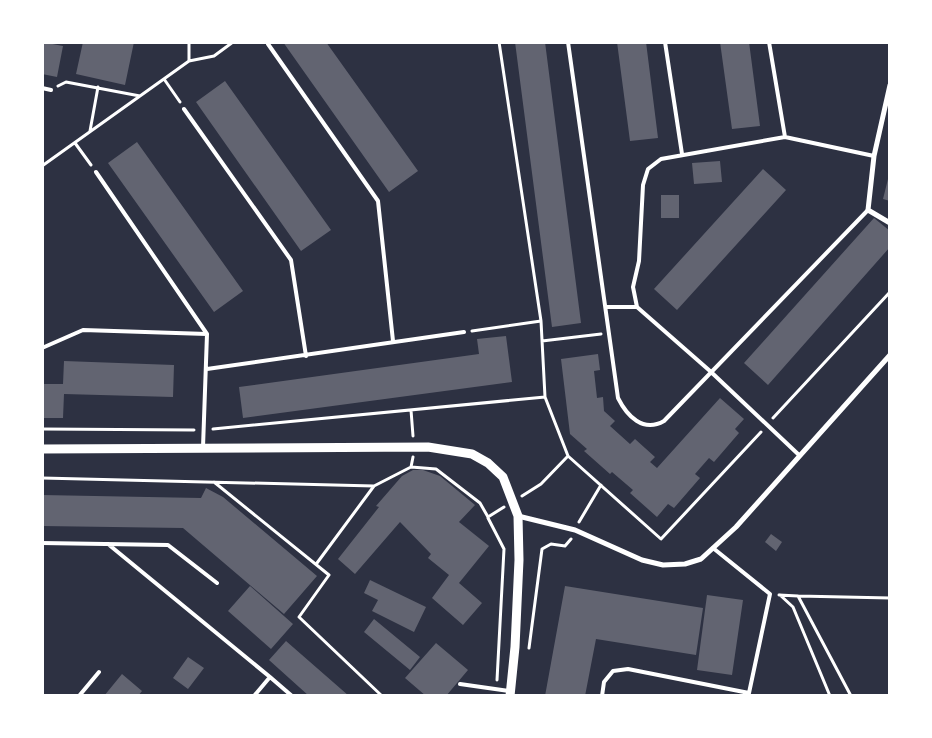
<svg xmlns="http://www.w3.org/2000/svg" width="932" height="738" viewBox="0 0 932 738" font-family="Montserrat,sans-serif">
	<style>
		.building { fill: #626471 }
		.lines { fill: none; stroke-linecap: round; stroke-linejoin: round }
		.path { stroke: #fff; stroke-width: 3 }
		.service { stroke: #fff; stroke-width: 4 }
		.minor { stroke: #fff; stroke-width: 5 }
		.tertiary { stroke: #fff; stroke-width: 9 }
	</style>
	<rect width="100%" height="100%" fill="#2d3142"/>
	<path class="building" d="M42,42L63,46L57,77L42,74Z
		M83,42H134L125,85L76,74Z
		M283,42H326L418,171L389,192Z
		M515,42H545L581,323L552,327Z
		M617,42H646L658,138L630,141Z
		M720,42H749L760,126L732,129Z
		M225,81L331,230L301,251L196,102Z
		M137,142L243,291L214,312L108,163Z
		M720,161L722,182L694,184L692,163Z
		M763,169L786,190L677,310L654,289Z
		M889,175H890V201L883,199Z
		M661,195H679V218H661Z
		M874,218L890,231V247L768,385L744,363Z
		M506,336L512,382L243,418L239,387L479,354L477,339Z
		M598,354L600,370L594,371L597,398L603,397L604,411L615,421L610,426L630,444L635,439L655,457L650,462L657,468L720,398L744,419L735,429L739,433L714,462L709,458L695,474L700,478L674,508L668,504L657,517L630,493L633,490L612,472L610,474L584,451L587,449L570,434L561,359Z
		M64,361L174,365L173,397L64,394L63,418H42V384H63Z
		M413,470H423L440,476L475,505L459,522L489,546L459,583L482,603L463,625L432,598L449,575L428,558L431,554L400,522L355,574L338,559L379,507L376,506L402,476Z
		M206,488L223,497L317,576L284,614L183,528L42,526V495L201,498Z
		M771,534L782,542L776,551L765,542Z
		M370,580L426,607L414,632L372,611L378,600L364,593Z
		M250,586L293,624L271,649L228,611Z
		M565,586L703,608L696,655L596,639L585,696H545Z
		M707,595L743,600L732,675L697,670Z
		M374,619L420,657L410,670L364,632Z
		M286,641L349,696H309L269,660Z
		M436,643L468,670L446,696H426L405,678Z
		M188,657L204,668L188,689L173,678Z
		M122,674L142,691L138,696H104Z"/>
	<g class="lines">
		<path class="path" d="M499,42L541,321
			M189,61L214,56L233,42
			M164,79L180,102
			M58,86L66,82L140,96
			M90,131L98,87
			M75,143L91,165
			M42,166L189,61V42
			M542,341L601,334
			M545,397L568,456L661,539L761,432
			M411,410L413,436
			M773,418L890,292
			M42,429L194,430
			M213,429L545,397L541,321L472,331
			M411,467L436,469L480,503L488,517L504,507
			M42,478L374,486
			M214,482L329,575L299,617L382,696
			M522,496L541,484L568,456
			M488,518L504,549L497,680
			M579,522L601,485
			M317,563L374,486L411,467L413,457
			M779,595L798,596L851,696
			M780,595L793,607L830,696
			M798,596L890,598
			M529,648L542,549L551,544L565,546L571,539"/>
		<path class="service" d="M568,42L618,398C627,416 643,433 664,421L868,210
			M665,42L682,154
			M769,42L785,137L661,159L648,169L643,185L639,261L633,287L637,307L710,371L799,455
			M268,44L378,201L393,341
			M42,88L51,90
			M184,109L291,260L306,356
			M785,137L874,156
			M96,172L207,334L203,447
			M606,307H637
			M42,348L83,330L207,334
			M207,369L464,332
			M42,543L168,545L217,583
			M108,544L270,677
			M460,684L509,691
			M79,696L99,672
			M254,696L270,677L292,696
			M602,696L604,682L613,671L628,669L749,693L770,594L713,548"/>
		<path class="minor" d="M890,85L874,156L868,210L890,223
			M518,516L575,530L642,560L663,565L685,564L701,559L736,527L890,355"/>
		<path class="tertiary" d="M42,449L428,447L472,454L488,463L503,477L518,516L519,560L515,647L510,696"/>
	</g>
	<rect width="932" height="738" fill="none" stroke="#ffffff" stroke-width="88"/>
</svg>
